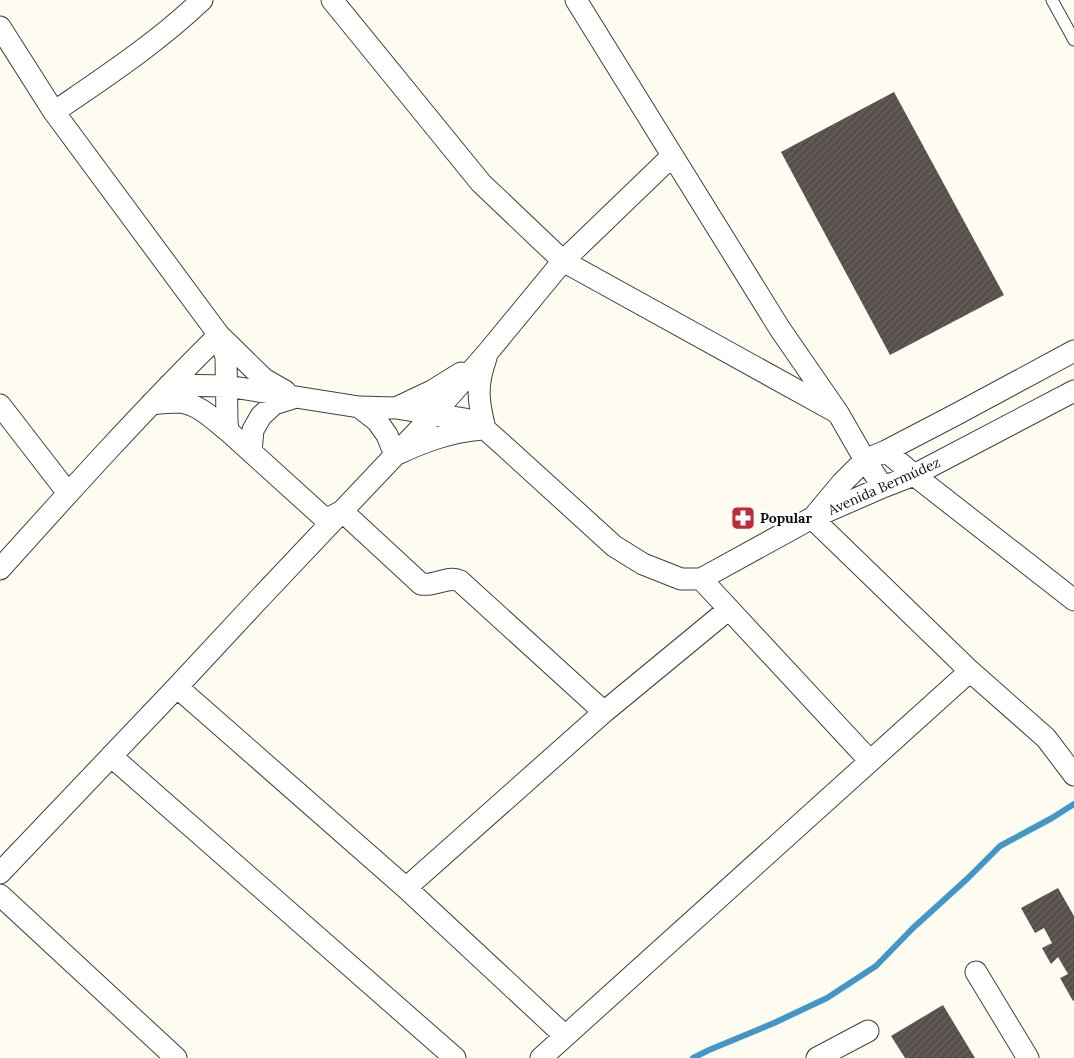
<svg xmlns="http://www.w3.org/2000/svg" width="1074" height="1058" viewBox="0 0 1074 1058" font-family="Lora,serif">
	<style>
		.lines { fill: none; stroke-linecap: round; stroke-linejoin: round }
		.stream { stroke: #4297c7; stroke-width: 6 }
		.building { fill: url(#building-hatch) }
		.service-casing { stroke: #414141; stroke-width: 13 }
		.minor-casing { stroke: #414141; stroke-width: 23 }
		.service { stroke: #fff; stroke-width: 11 }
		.minor { stroke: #fff; stroke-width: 21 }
		.labels { text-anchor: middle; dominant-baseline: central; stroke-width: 5; stroke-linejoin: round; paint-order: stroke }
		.street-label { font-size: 14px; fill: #0e0e0e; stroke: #fff }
		.poi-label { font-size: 14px; font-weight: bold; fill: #0e0e0e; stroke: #fff; text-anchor: start }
	</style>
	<defs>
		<pattern id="building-hatch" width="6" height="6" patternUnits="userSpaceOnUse" patternTransform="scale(1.25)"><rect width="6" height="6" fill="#564f4b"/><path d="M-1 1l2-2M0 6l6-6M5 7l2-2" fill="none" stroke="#696461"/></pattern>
	</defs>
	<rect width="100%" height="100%" fill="#fefbf0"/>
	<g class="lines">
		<path class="stream" d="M693,1058L709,1050L774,1023L827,998L876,966L913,928L967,879L1000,846L1052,818L1074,804"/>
	</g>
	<path class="building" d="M894,92L1004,295L890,355L781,152Z
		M1058,888L1074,916V1000L1073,1001L1060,978L1068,974L1058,957L1051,964L1042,948L1052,943L1044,928L1035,933L1021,908Z
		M943,1005L975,1058H905L891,1036Z"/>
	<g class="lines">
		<g class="service-casing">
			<path id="service" d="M1052,0L1074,40"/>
		</g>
		<g class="minor-casing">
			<path id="minor" d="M332,0L481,183L563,261L838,413
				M576,0L780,329L838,413L865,460L883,487
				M0,27L54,112L219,335L264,379L285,391
				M54,112C105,77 157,43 202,0
				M219,336L226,357L227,421L228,431L323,517H331L342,511
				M169,385L227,386L359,407L396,408L465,419L485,429L502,444L614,546L643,564L681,579H701L812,518L883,487L914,475L1074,391
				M151,404C160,403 170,402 180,402C199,404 214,420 228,431
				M0,405L68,493
				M359,407L377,421L387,435L395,455C425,441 449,432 482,429
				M396,408L432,391L461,373
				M485,429C478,401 476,386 486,358
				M886,451L914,475L1074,600
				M251,452L253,430L261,416L274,404L296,397
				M342,511L421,584C434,587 448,575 460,581L604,712
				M816,514L841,484L865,460L886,451L955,415L1074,351
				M812,518L970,671L1046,738L1074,775
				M0,569C71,490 143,410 219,335
				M701,579L870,761
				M177,687L406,888L565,1036
				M111,756L455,1058
				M0,873L177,687L258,600L433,415L488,352L563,261L672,156
				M406,888L604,712L729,609
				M0,895L176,1058
				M976,972L1028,1058
				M541,1058L970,671
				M817,1058L868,1031"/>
		</g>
		<use href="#service" class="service"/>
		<use href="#minor" class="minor"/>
	</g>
	<defs>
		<g id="pharmacy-square" transform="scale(1.25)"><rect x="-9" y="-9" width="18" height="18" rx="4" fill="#b82d39" stroke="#fff"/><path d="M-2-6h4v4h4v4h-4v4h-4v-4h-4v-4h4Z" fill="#fff"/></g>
	</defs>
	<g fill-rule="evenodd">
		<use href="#pharmacy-square" x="743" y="518"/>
	</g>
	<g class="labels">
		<g class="street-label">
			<text transform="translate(884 486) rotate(-24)">Avenida Bermúdez</text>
		</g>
		<g class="poi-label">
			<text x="760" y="518">Popular</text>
		</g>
	</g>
</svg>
